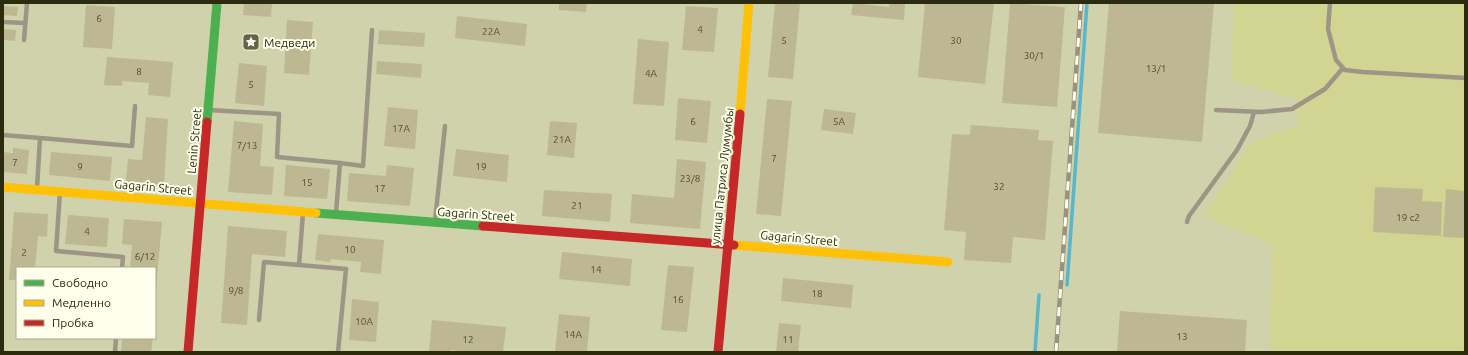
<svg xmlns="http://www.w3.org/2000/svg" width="1468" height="355" viewBox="0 0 1468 355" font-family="Ubuntu,sans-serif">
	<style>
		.green { fill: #d2d491 }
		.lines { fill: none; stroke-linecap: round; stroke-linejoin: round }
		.stream { stroke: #58b6cd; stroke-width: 3.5 }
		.building { fill: #beb892 }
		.lane { stroke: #9d9585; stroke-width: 4.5 }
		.fast { stroke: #4caf50; stroke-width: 9 }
		.slow { stroke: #ffc107; stroke-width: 9 }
		.jam { stroke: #c62828; stroke-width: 9 }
		.rail-casing { stroke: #989280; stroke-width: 4.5 }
		.rail { stroke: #feffea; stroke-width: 3; stroke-dasharray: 9; stroke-linecap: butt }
		.labels { text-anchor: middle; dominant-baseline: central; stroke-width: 4; stroke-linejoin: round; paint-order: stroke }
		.number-label { font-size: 10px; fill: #504e30 }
		.poi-label { font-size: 12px; fill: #2b2b0f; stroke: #feffea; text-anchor: start }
		.street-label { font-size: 12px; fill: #2b2b0f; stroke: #feffea }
	</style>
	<rect width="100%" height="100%" fill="#d0d2ab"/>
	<path class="green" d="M1234,3H1465V352H1270L1272,244L1204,216L1251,143L1299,124L1295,98L1231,80Z"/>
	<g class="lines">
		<path class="stream" d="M1067,285L1087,3
			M1035,352L1039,295"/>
	</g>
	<path class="building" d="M244,3H272L271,17L243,15Z
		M559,3H587L586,12L559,10Z
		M775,3H800L793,79L768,77Z
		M853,3L889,7V3L905,4L904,20L851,15Z
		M925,3H994L985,84L918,77Z
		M1010,3L1065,7L1057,107L1002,103Z
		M1109,3H1214L1202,142L1098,133Z
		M86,5L115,7L112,49L83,47Z
		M3,6L18,7L17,16L3,15Z
		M686,6L718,8L714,52L682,50Z
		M457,16L527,24L525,46L455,38Z
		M287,20L313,22L309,75L284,73Z
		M3,29L16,30L15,41L3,40Z
		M379,30L425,33L424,47L378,44Z
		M638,39L669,42L664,106L633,104Z
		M107,57L173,62L170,97L148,95L149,83L122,81V86L104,85Z
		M377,61L422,64L421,78L376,74Z
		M239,63L267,66L264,106L235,103Z
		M678,98L711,101L707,143L675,140Z
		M767,99L792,101L781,216L756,214Z
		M388,107L418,110L415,149L384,146Z
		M824,109L856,113L853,134L821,130Z
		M146,117L168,119L164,185L126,182L128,159L142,160Z
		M234,121L263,124L260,166L274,167L272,195L228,192Z
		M550,121L577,123L574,158L547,155Z
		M971,125L1039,130L1038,140L1053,141L1045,240L1013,237L1011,263L964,260L966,232L944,230L952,134L970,135Z
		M13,148L29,150L27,174L3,172V152L13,153Z
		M456,149L509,155L507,182L453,176Z
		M51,152L112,157L110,181L49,175Z
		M677,159L706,162L700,229L630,223L632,194L674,198Z
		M286,165L330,169L327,199L284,196Z
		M387,165L414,168L410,206L347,201L349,173L386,176Z
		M1375,187L1423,189L1422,201L1442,202L1441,236L1373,232Z
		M1446,189L1465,191V238L1443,237Z
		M544,190L612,194L610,222L542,216Z
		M14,212L48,214L47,237L38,236L35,268H17V280H9Z
		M68,215L109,218L107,247L65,244Z
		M124,219L162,222L156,289H155V268H130L132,245L122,244Z
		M228,226L287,231L285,257L252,254L247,325L221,323Z
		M318,234L384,240L381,274L360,272L361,262L331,259L330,262L315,260Z
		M562,252L632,259L630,286L559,279Z
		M668,265L694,267L687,332L661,330Z
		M783,278L853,285L851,308L781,301Z
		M352,299L379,302L376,342L349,340Z
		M1120,311L1247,320L1245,352H1117Z
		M559,314L590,317L587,352H555Z
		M432,320L506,327L503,352H468L451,350V352H429Z
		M779,323L801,325L798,352H776Z
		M122,338H153L151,352H121Z"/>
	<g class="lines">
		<path class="lane" d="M1330,3L1328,29L1336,60L1345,70L1363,72L1465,78
			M3,22L25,23
			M24,40L27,3
			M209,110L279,114L277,157L340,163
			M1216,110L1261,112L1292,109L1325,89L1343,68
			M3,135L40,138
			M37,188L40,138L132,146L135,106
			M60,192L56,251L123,257L122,268
			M303,213L299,265L346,269L338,352
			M336,213L340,163L363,166L372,30
			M435,221L445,126
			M1187,222L1189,216L1237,150L1250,126L1254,112
			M259,320L264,262L299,265
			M115,352L116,338"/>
		<path class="fast" d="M207,122L217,3
			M316,213L483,226"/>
		<path class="slow" d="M740,114L749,3
			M3,187L316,213
			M734,245L948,262"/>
		<path class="jam" d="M483,226L734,245
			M188,352L207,122
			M718,352L740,114"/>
		<g class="rail-casing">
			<path id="rail" d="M1056,352L1081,3"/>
		</g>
		<use href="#rail" class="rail"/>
	</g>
	<defs>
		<g id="sight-square" transform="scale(0.9)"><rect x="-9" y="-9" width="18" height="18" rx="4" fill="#656546" stroke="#feffea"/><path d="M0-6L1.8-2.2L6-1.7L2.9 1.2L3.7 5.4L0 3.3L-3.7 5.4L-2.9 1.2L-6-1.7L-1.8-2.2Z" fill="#fff"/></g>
	</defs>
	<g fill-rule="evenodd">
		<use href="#sight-square" x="251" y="42"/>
	</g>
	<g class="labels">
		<g class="number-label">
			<text x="99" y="18">6</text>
			<text x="700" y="29">4</text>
			<text x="491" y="31">22А</text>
			<text x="784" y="40">5</text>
			<text x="956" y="40">30</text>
			<text x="1034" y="55">30/1</text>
			<text x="1156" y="68">13/1</text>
			<text x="139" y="71">8</text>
			<text x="651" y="73">4А</text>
			<text x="251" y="84">5</text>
			<text x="693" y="121">6</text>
			<text x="839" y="121">5А</text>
			<text x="401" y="128">17А</text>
			<text x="562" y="139">21А</text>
			<text x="247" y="145">7/13</text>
			<text x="774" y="158">7</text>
			<text x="15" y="162">7</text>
			<text x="80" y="166">9</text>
			<text x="481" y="166">19</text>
			<text x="690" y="178">23/8</text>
			<text x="307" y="182">15</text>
			<text x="999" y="186">32</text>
			<text x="380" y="188">17</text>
			<text x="577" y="205">21</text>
			<text x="1408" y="217">19 с2</text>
			<text x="87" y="231">4</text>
			<text x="350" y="249">10</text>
			<text x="24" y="252">2</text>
			<text x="145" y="256">6/12</text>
			<text x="596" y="269">14</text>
			<text x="236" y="290">9/8</text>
			<text x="817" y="293">18</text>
			<text x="678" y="299">16</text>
			<text x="364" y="321">10А</text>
			<text x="573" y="334">14А</text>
			<text x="1182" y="336">13</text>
			<text x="468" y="339">12</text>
			<text x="788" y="339">11</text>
		</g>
		<g class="poi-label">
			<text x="264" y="42">Медведи</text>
		</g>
		<g class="street-label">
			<text transform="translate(194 141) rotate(-85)">Lenin Street</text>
			<text transform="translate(722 176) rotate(-84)">улица Патриса Лумумбы</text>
			<text transform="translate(153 187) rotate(5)">Gagarin Street</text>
			<text transform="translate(476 214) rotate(4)">Gagarin Street</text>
			<text transform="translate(799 238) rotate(5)">Gagarin Street</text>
		</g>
	</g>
	<rect width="1468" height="355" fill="none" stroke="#2b2b0f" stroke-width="8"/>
	<rect x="16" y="267" width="140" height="72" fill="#feffea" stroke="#aaaa92"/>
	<rect x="24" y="280" width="20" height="6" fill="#4caf50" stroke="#aaaa92"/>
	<text x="52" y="287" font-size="12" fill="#2b2b0f">Свободно</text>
	<rect x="24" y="300" width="20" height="6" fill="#ffc107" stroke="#aaaa92"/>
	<text x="52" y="307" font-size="12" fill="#2b2b0f">Медленно</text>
	<rect x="24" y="320" width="20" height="6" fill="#c62828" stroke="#aaaa92"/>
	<text x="52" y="327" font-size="12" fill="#2b2b0f">Пробка</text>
</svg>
